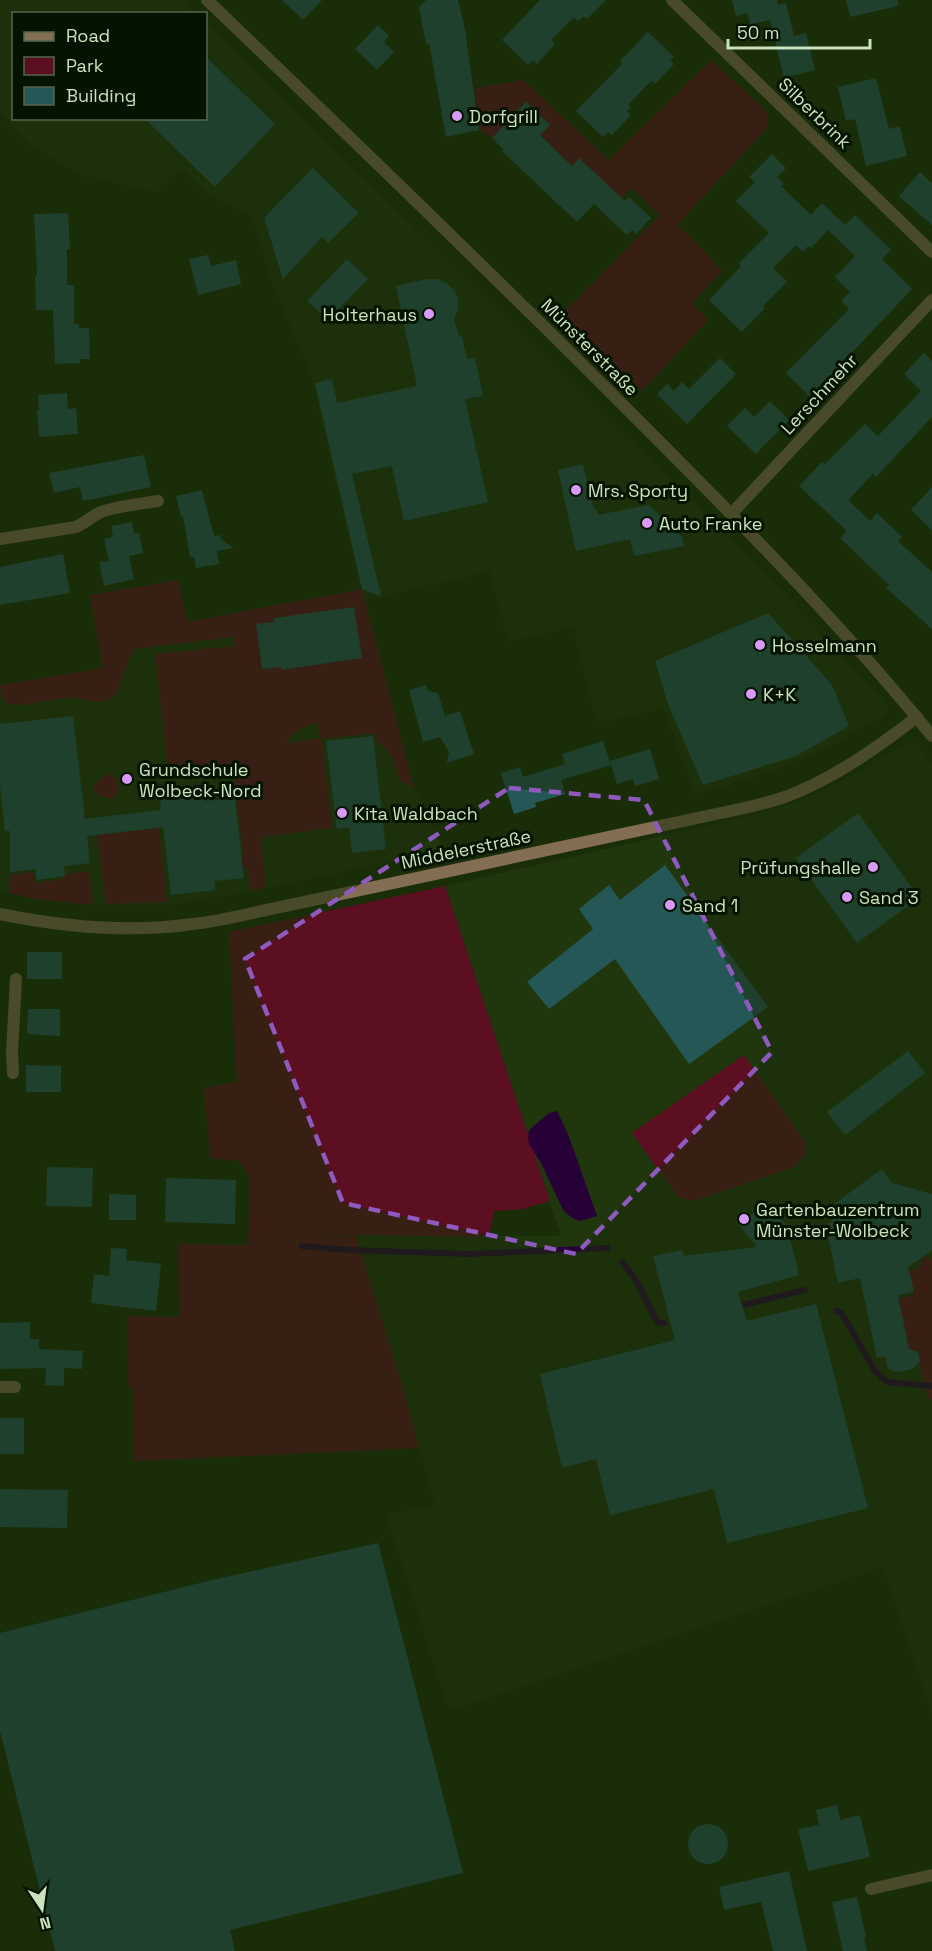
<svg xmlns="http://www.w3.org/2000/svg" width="932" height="1951" viewBox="0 0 932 1951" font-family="'Space Grotesk',sans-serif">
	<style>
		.built { fill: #20370e }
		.green { fill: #5b0f20; fill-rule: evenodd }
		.water { fill: #280038 }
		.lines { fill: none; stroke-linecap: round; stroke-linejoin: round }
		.stream { stroke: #280038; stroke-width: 6 }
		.building { fill: #265757 }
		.minor { stroke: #846e53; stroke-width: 12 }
		.tertiary { stroke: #846e53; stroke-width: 12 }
		.marked { fill: none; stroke: #8f5abf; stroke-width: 4.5; stroke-dasharray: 12 8; stroke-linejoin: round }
		.poi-dot { fill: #d99af7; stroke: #051400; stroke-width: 2 }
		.labels { text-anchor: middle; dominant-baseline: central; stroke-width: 6; stroke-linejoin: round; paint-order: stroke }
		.street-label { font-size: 18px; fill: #cbe2be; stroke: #051400 }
		.poi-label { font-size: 18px; fill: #cbe2be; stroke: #051400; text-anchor: start }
	</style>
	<rect width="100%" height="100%" fill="#192d09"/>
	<path class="built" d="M0,0H182L195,13L14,14V118H206V23L765,573L888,706L884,715L837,742L787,766L695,795L664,708L597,723L573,627L508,641L490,571L365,600L414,788L443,850L251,891L167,905H93L36,899L0,891V685L103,668L90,595L178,580L187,622L362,589L332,468L313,379L275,290L251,216L210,196L182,168L157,192L85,176L33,147L0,113Z
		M913,740L932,763V1714L883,1567L457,1708H449L385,1514L436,1507L404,1391L356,1236H561L445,886L758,814L797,802L834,786Z"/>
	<path class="green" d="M711,60L767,112L768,127L677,225L688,234L722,271L692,303L708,320L642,391L561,315L660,215L632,188L621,198L572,166L540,135L550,124L526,102L492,138L479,130L475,88L523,80L609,160Z
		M178,580L187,622L362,589L414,788L400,781C395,767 392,748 377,743L375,733L322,739L332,828L261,837L266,887L251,891L247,868H242L241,855H243L233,771L169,778L155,654L233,646V637L133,649L116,694L107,701L95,702L69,697L22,705L8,704L1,697L0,685L103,668L90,595ZM318,723L319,738L286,743C295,731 303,725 318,723Z
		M107,774L113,776C119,783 122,793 112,799L99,796L94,789V785Z
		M159,828L167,902L106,904L97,835Z
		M89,871L93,905L36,899L9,893L10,875L33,872L35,883L64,879V874Z
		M445,886L550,1201L523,1209L494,1211L489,1237L300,1234L356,1236L404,1391L419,1448L134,1461V1387H128L127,1316L179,1317L178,1244L248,1245L250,1178L239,1161L210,1158L204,1088L237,1082L229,932Z
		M744,1055L806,1143V1154L794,1167L694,1201L678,1197L632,1133Z
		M927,1255L932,1262V1399L928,1400L917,1353L908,1350L897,1299L913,1295L906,1271L917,1269Z"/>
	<path class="water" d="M557,1111L568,1134L597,1216L580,1221L572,1218L563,1210L541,1163L529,1144L528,1137L529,1130L549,1113Z"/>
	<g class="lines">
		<path class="stream" d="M302,1246L350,1250L469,1254L608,1248
			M622,1262L636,1280L656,1320L660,1323H664
			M735,1307L805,1290
			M836,1310L842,1314L875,1371L887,1382L932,1386"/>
	</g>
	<path class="building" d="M282,0H322L303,20Z
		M426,0H458L465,29L479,130L446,137L429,43L426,44L419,7Z
		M540,0H606L587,19L584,16L578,21L574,17L551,40L555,44L537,64L533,60L528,65L502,40Z
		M732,0H777L778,5L786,3L794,36L806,33L815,70L784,78L770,20L750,24L747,13L736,16Z
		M846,0H898V6L850,17Z
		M378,25L389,36L384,42L394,52L377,70L355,49Z
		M648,32L674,57L670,61L674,64L655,84L651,81L628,105L631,107L627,111L631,115L612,135L608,132L603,137L576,111L622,64L620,61Z
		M206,57L275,124L215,187L144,118H206Z
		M876,78L889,129L900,126L907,156L866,166L855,119L846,121L838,87Z
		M526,102L550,125L540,135L572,166L579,158L625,201L629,197L651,218L636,234L632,230L627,235L594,204L577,222L502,151L504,150L492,138Z
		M772,154L786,168L777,177L784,184L781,186L811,215L822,203L845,225L855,215L891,250L882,259L912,289L810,397L786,373L849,309L841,301L850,292L835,277L855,256L828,230L811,248L808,246L803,252L796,245L773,268L787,282L763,306L765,308L742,332L709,300L741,266L739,263L769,233L736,201L755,182L749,177Z
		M313,168L359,213L328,243L322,237L283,279L264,218Z
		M920,172L932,183V225L899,196Z
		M68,213L70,249H67V285H74V324H79V328H89L90,359H80V363L55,364L53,310H36L35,275H37L34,214Z
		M208,255L211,266L236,260L241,284L198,295L189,259Z
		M347,259L368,279L328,320L307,301Z
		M427,279H437L447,283L454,290L458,299V309L454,319L458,334L462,337L467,359L475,358L483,396L465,399L488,502L404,521L392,466L352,474L381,596L362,589L315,383L332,379L337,403L417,386L396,286Z
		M924,353L932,361V417L876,477L873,474L848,500L870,521L877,513L902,537L898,541L932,572V629L886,588L889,585L840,538L847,531L799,486L822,462L825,464L865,424L878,436L921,391L904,374Z
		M720,358L736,374L687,424L657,394L667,384L674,391L682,382L689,389Z
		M67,393L68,409L76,408L78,434L39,437L37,410H39L38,395Z
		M770,401L789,420L756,454L727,426L745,408L754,417Z
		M144,455L151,487L83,501L80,487L54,493L49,473Z
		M583,464L594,510L596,509L598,515L649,505L682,537L684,546L634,556L630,539L576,551L558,470Z
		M932,487V530L911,510Z
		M202,490L214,536L220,535L221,539L233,548L217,551L219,564L196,568L194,557H190L183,516L181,517L176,496Z
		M132,522L134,534L139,533L143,553L129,556L134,579L104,586L99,562L109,561L104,539L113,537L111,526Z
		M63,554L70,593L0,605V567Z
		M354,607L362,658L281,670V667L262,669L256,624L274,622V618Z
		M768,613L832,685L849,726L796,756L703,785L668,704L655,661Z
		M426,685L428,691L438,693L445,716L460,711L474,754L447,763L449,752L440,737L423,742L409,690Z
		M73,716L85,819L161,810L160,798L204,792L205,801L235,798L244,878L214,881L215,890L171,895L163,827L87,836L90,863L64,866L65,876L37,880L35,869L10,872V831H5L0,784V724Z
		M373,736L386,849L352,853L349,827L337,829L326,741Z
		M603,741L611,765L561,780L565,794L535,803L536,807L514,814L501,773L520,767L523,777L565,764L562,754Z
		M650,749L659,779L635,786L633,779L617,784L610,761Z
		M858,813L919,898L857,943L796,858Z
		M665,865L768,1007L689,1064L615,959L549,1009L527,982L593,929L579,909L609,885L620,900Z
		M27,952H62V979H27Z
		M28,1009H60V1036L27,1034Z
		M908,1051L925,1073L845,1135L827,1112Z
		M26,1065L61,1066V1092H26Z
		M47,1167L93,1168L92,1207L46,1206Z
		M882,1169L892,1183L932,1194V1250L908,1267L914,1292L898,1295L909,1349L918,1352L920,1362L912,1369L898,1372L888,1369L885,1356L877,1358L860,1278L838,1283L826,1226L833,1220L826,1210Z
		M166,1178L236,1180L235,1224L165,1222Z
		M109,1194L136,1195V1220H109Z
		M768,1203L787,1226L799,1275L738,1292L747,1321L816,1304L868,1508L727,1543L714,1489L610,1515L596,1459L562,1468L540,1374L675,1340L653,1256L682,1250L684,1256L757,1247L738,1224Z
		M111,1248L127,1249L126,1260L161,1264L156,1311L91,1303L94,1274L109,1276Z
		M30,1322V1339H39V1349L83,1351L82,1369L64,1368V1386L45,1385L46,1368L0,1369V1323Z
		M0,1418H24V1454H0Z
		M0,1489L68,1490L67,1528L0,1527Z
		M378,1543L463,1873L230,1930L235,1951H55L0,1731V1633L212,1580Z
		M837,1805L840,1820L860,1815L870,1857L808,1871L798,1829L819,1825L816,1810Z
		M688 1844a20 20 0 1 1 40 0a20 20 0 1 1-40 0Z
		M789,1871L807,1951H773L761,1902L724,1910L719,1887Z
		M857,1897L866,1937H864L867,1951H843L832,1902Z"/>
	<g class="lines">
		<path class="minor" d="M672,0L932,252
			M732,513L932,300
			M0,539L76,527C85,523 92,516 101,512C118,506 139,504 158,501
			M0,914C63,927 129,933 193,924C212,922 230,918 248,914L749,807C761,804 773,801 785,797C833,779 877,748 917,717
			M13,1073L12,1053L16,979
			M0,1387H15
			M871,1889L932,1875"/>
		<path class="tertiary" d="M207,0C347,134 487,269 624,406C730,512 837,619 932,736"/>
	</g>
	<path d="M0 0H932V1951H0ZM509,788L644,800L772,1052L576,1254L343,1203L245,959Z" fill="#192d09" fill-opacity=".55" fill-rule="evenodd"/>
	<path class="marked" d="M509,788L644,800L772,1052L576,1254L343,1203L245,959Z"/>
	<g class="poi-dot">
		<circle cx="457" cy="116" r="6"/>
		<circle cx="429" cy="314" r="6"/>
		<circle cx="576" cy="490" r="6"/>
		<circle cx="647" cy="523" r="6"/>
		<circle cx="760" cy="645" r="6"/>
		<circle cx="751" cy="694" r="6"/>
		<circle cx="127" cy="779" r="6"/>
		<circle cx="342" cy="813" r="6"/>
		<circle cx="873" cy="867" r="6"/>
		<circle cx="847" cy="897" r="6"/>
		<circle cx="670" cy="905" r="6"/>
		<circle cx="744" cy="1219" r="6"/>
	</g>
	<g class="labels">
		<g class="street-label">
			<text transform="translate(815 113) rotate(44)">Silberbrink</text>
			<text transform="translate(590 347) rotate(45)">Münsterstraße</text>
			<text transform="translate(819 394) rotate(-47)">Lerschmehr</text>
			<text transform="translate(466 849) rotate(-12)">Middelerstraße</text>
		</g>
		<g class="poi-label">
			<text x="469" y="116">Dorfgrill</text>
			<text x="417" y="314" text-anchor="end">Holterhaus</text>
			<text x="588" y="490">Mrs. Sporty</text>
			<text x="659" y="523">Auto Franke</text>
			<text x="772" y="645">Hosselmann</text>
			<text x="763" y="694">K+K</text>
			<text x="139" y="769">Grundschule<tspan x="139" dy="21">Wolbeck-Nord</tspan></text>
			<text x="354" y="813">Kita Waldbach</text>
			<text x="861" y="867" text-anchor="end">Prüfungshalle</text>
			<text x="859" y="897">Sand 3</text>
			<text x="682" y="905">Sand 1</text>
			<text x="756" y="1209">Gartenbauzentrum<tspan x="756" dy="21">Münster-Wolbeck</tspan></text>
		</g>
	</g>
	<rect x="12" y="12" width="195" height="108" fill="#051400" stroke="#54664c" stroke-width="1.5"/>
	<rect x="24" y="32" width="30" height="9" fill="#846e53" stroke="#54664c" stroke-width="1.5"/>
	<text x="66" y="42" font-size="18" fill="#cbe2be">Road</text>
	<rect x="24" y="57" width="30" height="18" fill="#5b0f20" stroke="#54664c" stroke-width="1.5"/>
	<text x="66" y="72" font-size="18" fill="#cbe2be">Park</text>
	<rect x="24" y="87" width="30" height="18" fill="#265757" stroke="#54664c" stroke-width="1.5"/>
	<text x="66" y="102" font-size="18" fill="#cbe2be">Building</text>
	<g transform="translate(42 1909) rotate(167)" stroke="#051400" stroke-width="4.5" paint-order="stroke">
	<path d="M0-4.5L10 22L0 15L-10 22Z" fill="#cbe2be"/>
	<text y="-9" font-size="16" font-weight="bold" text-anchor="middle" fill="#cbe2be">N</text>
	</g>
	<path d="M728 39v9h142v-9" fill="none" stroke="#cbe2be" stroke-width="3"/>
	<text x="737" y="39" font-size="18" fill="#cbe2be" stroke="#051400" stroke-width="4.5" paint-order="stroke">50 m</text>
</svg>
